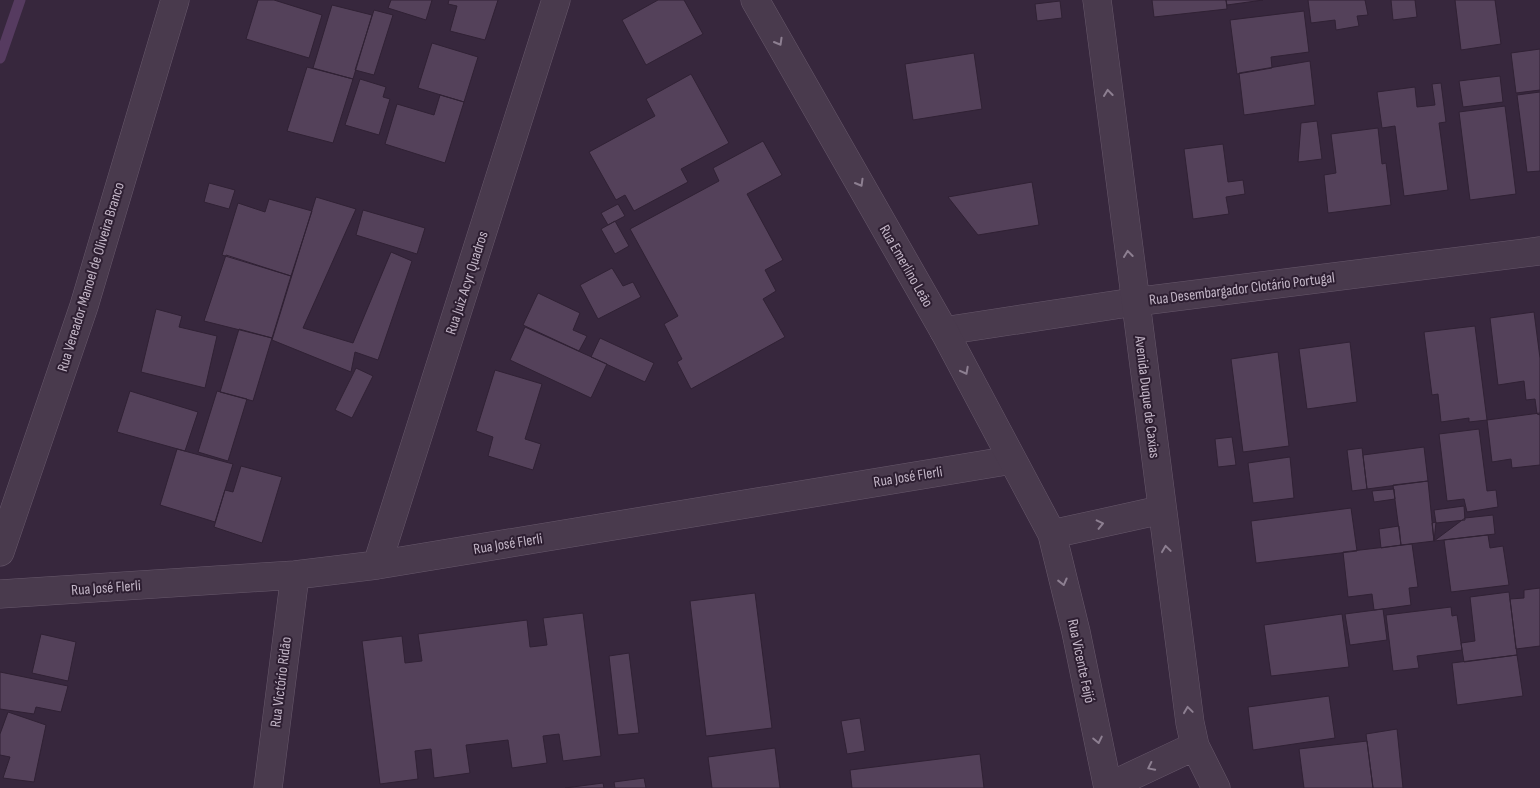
<svg xmlns="http://www.w3.org/2000/svg" width="1540" height="788" viewBox="0 0 1540 788" font-family="'Sofia Sans Condensed',sans-serif">
	<style>
		.lines { fill: none; stroke-linecap: round; stroke-linejoin: round }
		.stream { stroke: #563b60; stroke-width: 11 }
		.building { fill: #54415a; stroke: #302134 }
		.minor-casing { stroke: #67586b; stroke-width: 29 }
		.tertiary-casing { stroke: #67586b; stroke-width: 29 }
		.minor { stroke: #493a4d; stroke-width: 28 }
		.tertiary { stroke: #493a4d; stroke-width: 28 }
		.oneway { stroke: #8d7f91 }
		.labels { text-anchor: middle; dominant-baseline: central; stroke-width: 4; stroke-linejoin: round; paint-order: stroke }
		.street-label { font-size: 15px; fill: #c4b7c8; stroke: #2e1f32 }
	</style>
	<rect width="100%" height="100%" fill="#37273d"/>
	<g class="lines">
		<path class="stream" d="M0,58L20,0"/>
	</g>
	<path class="building" d="M258,0H274L322,15L309,58L246,39Z
		M391,0H432L426,20L388,8Z
		M449,0H498L485,40L450,31L457,6L448,4Z
		M658,0H684L703,34L646,65L622,20Z
		M1152,0H1226L1227,9L1154,17Z
		M1226,0H1263L1227,5Z
		M1308,0H1365L1368,15L1357,16L1359,26L1336,30L1335,20L1311,23Z
		M1391,0H1415L1417,17L1393,20Z
		M1455,0H1495L1501,44L1461,50Z
		M1060,1L1062,18L1037,21L1035,4Z
		M332,5L372,15L353,79L313,68Z
		M374,10L393,15L374,75L355,70Z
		M1304,11L1309,52L1271,57L1272,68L1237,74L1230,20Z
		M432,43L478,57L464,102L418,88Z
		M1540,49V90L1516,93L1511,53Z
		M974,53L982,109L913,120L905,64Z
		M1310,61L1315,105L1244,115L1239,73Z
		M307,67L353,79L333,143L287,131Z
		M691,74L729,143L681,169L688,182L634,211L625,195L616,200L589,152L655,116L646,99Z
		M1500,76L1503,102L1463,107L1459,81Z
		M360,79L386,87L383,97L390,99L379,135L345,125Z
		M1441,83L1446,122L1439,123L1448,190L1404,196L1395,126L1382,128L1377,92L1415,87L1417,107L1435,105L1432,84Z
		M1540,92V171L1527,172L1517,95Z
		M440,95L464,102L445,163L385,144L397,104L434,115Z
		M1505,106L1516,194L1470,200L1459,112Z
		M1317,121L1322,159L1298,162L1301,123Z
		M1378,128L1382,164L1386,163L1391,205L1328,213L1324,175L1336,173L1331,134Z
		M763,141L782,175L747,194L783,260L765,270L776,291L763,299L785,337L691,389L677,362L682,359L664,324L678,316L630,229L719,181L713,168Z
		M1223,144L1228,182L1243,180L1245,194L1226,197L1229,214L1193,219L1184,149Z
		M1032,182L1039,225L978,235L948,197Z
		M209,183L235,190L229,209L204,202Z
		M316,197L356,209L303,328L353,343L391,252L412,261L378,360L355,352L351,372L272,340Z
		M269,199L312,211L291,276L222,255L238,203L265,212Z
		M618,204L625,216L608,225L601,213Z
		M363,210L425,228L417,254L356,235Z
		M615,221L629,246L615,254L601,229Z
		M226,255L291,276L272,338L204,321Z
		M612,268L623,286L633,282L641,297L598,319L580,285Z
		M538,293L580,313L573,330L587,336L579,351L523,325Z
		M156,309L182,316L179,327L217,336L205,388L141,372Z
		M1534,312L1540,358V415L1537,414L1535,399L1526,400L1524,381L1498,385L1490,318Z
		M1475,326L1487,420L1469,422V418L1441,422L1438,394L1432,395L1424,332Z
		M525,327L607,364L591,398L510,360Z
		M239,329L272,338L253,401L220,392Z
		M600,338L654,363L645,382L591,357Z
		M1350,342L1357,402L1307,409L1299,349Z
		M1278,352L1289,446L1243,452L1231,359Z
		M356,368L373,376L352,418L335,410Z
		M495,370L542,384L525,439L541,444L533,470L488,456L493,437L476,431Z
		M130,391L198,412L185,451L117,432Z
		M217,391L247,399L228,461L198,452Z
		M1540,413V465L1512,468L1511,459L1492,462L1487,420Z
		M1479,429L1487,491L1496,490L1498,507L1467,512L1464,499L1447,501L1439,434Z
		M1232,437L1236,465L1218,467L1215,439Z
		M1424,447L1428,481L1367,489L1363,455Z
		M1362,448L1367,489L1352,491L1347,450Z
		M177,449L233,464L215,522L160,505Z
		M1290,457L1294,498L1253,503L1248,463Z
		M241,466L282,477L262,543L214,527L225,490L233,492Z
		M1428,481L1434,541L1401,545L1393,485Z
		M1394,489L1395,499L1374,502L1372,491Z
		M1464,506L1465,520L1436,523L1434,510Z
		M1351,508L1357,551L1256,563L1251,521Z
		M1493,515L1495,534L1434,541L1465,518Z
		M1436,522L1434,541L1432,523Z
		M1399,526L1401,545L1381,548L1379,529Z
		M1488,535L1490,548L1503,546L1509,585L1451,592L1444,540Z
		M1412,544L1418,587L1409,588L1411,605L1374,610L1372,594L1348,597L1343,552Z
		M1540,588V646L1516,649L1510,599L1524,598V590Z
		M1509,592L1517,655L1464,662L1461,643L1475,641L1470,597Z
		M755,593L772,728L706,736L690,601Z
		M1451,607L1452,616L1457,615L1462,650L1417,656L1419,668L1393,671L1386,615Z
		M1383,609L1387,640L1350,645L1345,614Z
		M583,613L601,756L563,761L559,734L543,736L547,763L512,768L508,740L466,745L470,773L434,778L431,749L415,751L418,779L380,784L362,641L402,636L405,663L422,661L418,634L527,620L530,647L547,645L543,618Z
		M1342,614L1349,667L1271,676L1264,625Z
		M41,634L76,642L68,681L32,673Z
		M629,653L639,733L618,735L609,656Z
		M1517,655L1523,696L1457,705L1452,663Z
		M0,672L68,686L61,712L36,707L34,714L0,709Z
		M1329,696L1335,738L1253,750L1248,707Z
		M8,712L46,725L34,782L3,778L10,757L0,755V734Z
		M860,718L865,751L847,754L841,721Z
		M1397,729L1403,788H1373L1366,734Z
		M1367,741L1373,788H1304L1299,749Z
		M775,748L780,788H712L708,757Z
		M980,754L984,788H852L850,770Z
		M644,778L646,788H615L614,782Z
		M603,783L604,788H565Z"/>
	<g class="lines">
		<g class="minor-casing">
			<path id="minor" d="M944,331L1134,302L1540,251
				M0,552L84,306L175,0
				M377,565L556,0
				M0,594L295,575L377,565L1012,460
				M268,788L295,575"/>
		</g>
		<g class="tertiary-casing">
			<path id="tertiary" d="M755,0L944,331L1052,534L1076,632L1108,788
				M1097,0L1190,723L1195,746L1216,788
				M1052,534L1161,510
				M1108,787L1195,746"/>
		</g>
		<use href="#minor" class="minor"/>
		<use href="#tertiary" class="tertiary"/>
	</g>
	<defs><path id="oneway-chevron" d="M-2-3.5L2.5 0L-2 3.5" fill="none" stroke-width="1.6" stroke-linecap="round" stroke-linejoin="round" transform="scale(1.25)"/></defs>
	<g class="oneway">
		<use href="#oneway-chevron" transform="translate(779 42) rotate(60)"/>
		<use href="#oneway-chevron" transform="translate(1108 93) rotate(-97)"/>
		<use href="#oneway-chevron" transform="translate(860 183) rotate(60)"/>
		<use href="#oneway-chevron" transform="translate(1128 254) rotate(-97)"/>
		<use href="#oneway-chevron" transform="translate(965 371) rotate(62)"/>
		<use href="#oneway-chevron" transform="translate(1100 524) rotate(-13)"/>
		<use href="#oneway-chevron" transform="translate(1166 549) rotate(-98)"/>
		<use href="#oneway-chevron" transform="translate(1063 582) rotate(76)"/>
		<use href="#oneway-chevron" transform="translate(1188 710) rotate(-98)"/>
		<use href="#oneway-chevron" transform="translate(1098 740) rotate(78)"/>
		<use href="#oneway-chevron" transform="translate(1151 767) rotate(154)"/>
	</g>
	<g class="labels">
		<g class="street-label">
			<text transform="translate(906 266) rotate(60)">Rua Emerlino Leão</text>
			<text transform="translate(91 277) rotate(-73)">Rua Vereador Manoel de Oliveira Branco</text>
			<text transform="translate(467 283) rotate(-72)">Rua Juiz Acyr Quadros</text>
			<text transform="translate(1242 289) rotate(-7)">Rua Desembargador Clotário Portugal</text>
			<text transform="translate(1147 397) rotate(83)">Avenida Duque de Caxias</text>
			<text transform="translate(908 477) rotate(-9)">Rua José FIerli</text>
			<text transform="translate(508 544) rotate(-9)">Rua José FIerli</text>
			<text transform="translate(106 588) rotate(-4)">Rua José FIerli</text>
			<text transform="translate(1081 661) rotate(78)">Rua Vicente Feijó</text>
			<text transform="translate(281 682) rotate(-83)">Rua Victório Ridão</text>
		</g>
	</g>
</svg>
